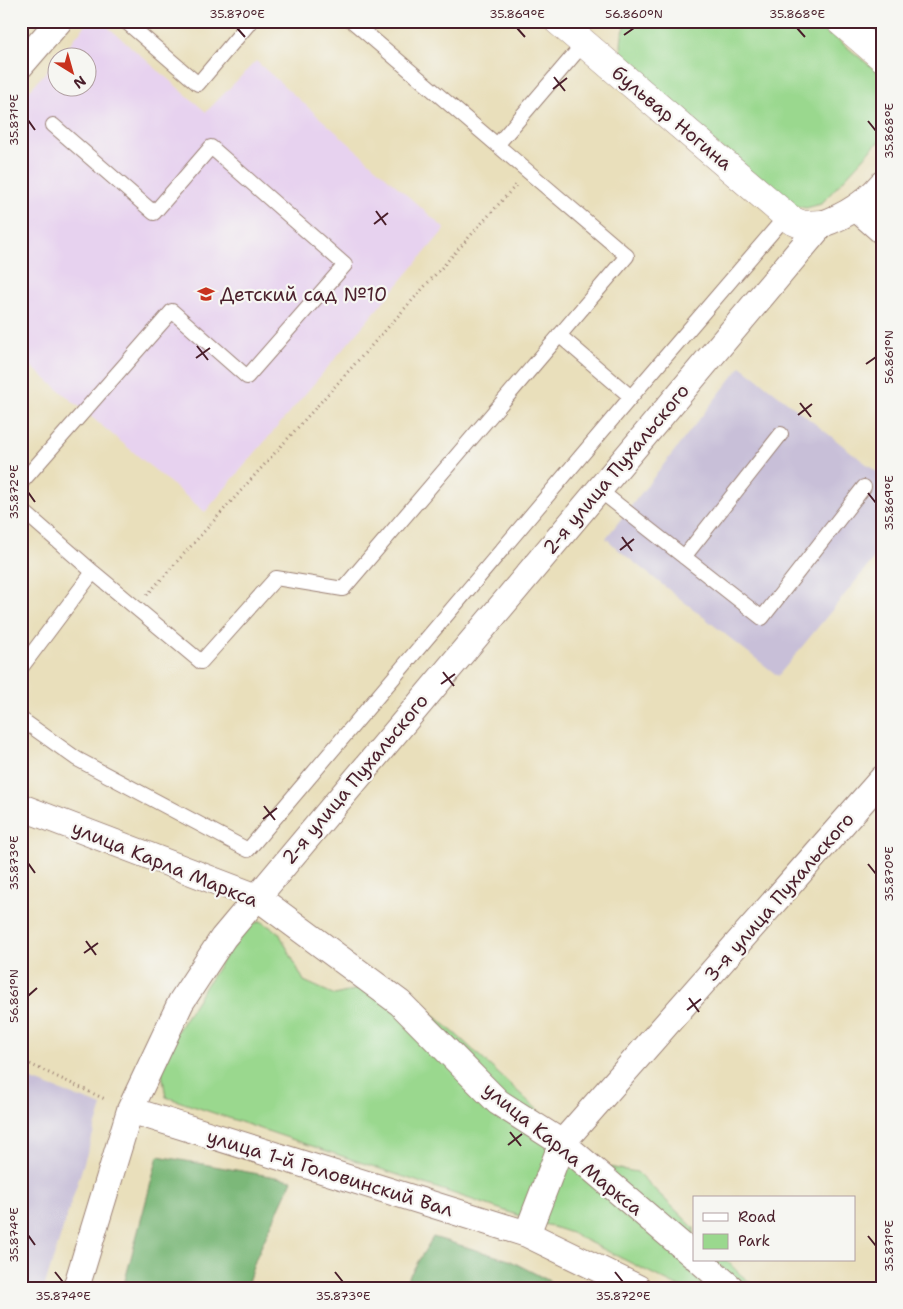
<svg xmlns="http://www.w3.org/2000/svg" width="903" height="1309" viewBox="0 0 903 1309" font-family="'Shantell Sans',sans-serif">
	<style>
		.built { fill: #e7d2ef }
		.industrial { fill: #c8bfd8 }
		.green { fill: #9ad88e; stroke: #727c5c }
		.forest { fill: #7bb879; stroke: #626c52 }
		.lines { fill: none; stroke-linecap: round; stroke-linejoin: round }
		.service-casing { stroke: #9a7f73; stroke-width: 16 }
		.minor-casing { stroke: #9a7f73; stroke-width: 28 }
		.tertiary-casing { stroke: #9a7f73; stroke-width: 29 }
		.path { stroke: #9a7f73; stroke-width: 3; stroke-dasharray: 1 4; stroke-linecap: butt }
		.service { stroke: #fff; stroke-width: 14 }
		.minor { stroke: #fff; stroke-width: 26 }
		.tertiary { stroke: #fff; stroke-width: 28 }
		.ticks { fill: none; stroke: #4a1f2b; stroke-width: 2 }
		.labels { text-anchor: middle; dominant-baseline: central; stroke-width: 4.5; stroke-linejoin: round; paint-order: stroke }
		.street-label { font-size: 19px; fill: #4a1f2b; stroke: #f6f6f2 }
		.poi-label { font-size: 19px; fill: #4a1f2b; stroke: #f6f6f2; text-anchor: start }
		.neatline { fill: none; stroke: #4a1f2b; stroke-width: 2 }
		.ticks-label { font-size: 12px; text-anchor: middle; fill: #4a1f2b }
	</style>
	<rect width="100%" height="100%" fill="#f6f6f2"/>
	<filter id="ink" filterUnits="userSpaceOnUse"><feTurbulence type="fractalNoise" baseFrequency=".02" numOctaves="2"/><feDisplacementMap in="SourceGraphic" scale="10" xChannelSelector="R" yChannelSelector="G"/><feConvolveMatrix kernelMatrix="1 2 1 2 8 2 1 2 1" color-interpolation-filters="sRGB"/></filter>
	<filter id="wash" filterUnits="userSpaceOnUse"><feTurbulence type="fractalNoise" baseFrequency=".0096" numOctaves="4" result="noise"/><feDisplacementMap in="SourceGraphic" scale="20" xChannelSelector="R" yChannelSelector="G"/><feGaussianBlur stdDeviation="1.12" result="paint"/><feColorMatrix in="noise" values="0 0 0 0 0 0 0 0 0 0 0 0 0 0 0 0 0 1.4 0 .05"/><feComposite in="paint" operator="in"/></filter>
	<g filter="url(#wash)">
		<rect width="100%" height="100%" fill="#e9dfbb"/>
		<path class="built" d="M89,21H101L206,112L256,61L445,229L205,512L21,358V100L58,58V88H88V58H58Z"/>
		<path class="industrial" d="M741,366L882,476V549L778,676L621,552L606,538Z
			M21,1076L102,1106L44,1288H21Z"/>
		<path class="green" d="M629,21H815L880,74L882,77V138L821,204L806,208L782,203L623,60C620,47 620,32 629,21Z
			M261,921L279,933L304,981L335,995L393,980L459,1037L554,1125L608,1167L637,1172L694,1228V1260H726L741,1275L757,1288H681L571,1233L166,1097L161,1067L176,1033L243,928Z"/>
		<path class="forest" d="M158,1156L292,1180L256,1258L246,1288H123Z
			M433,1237L509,1260L563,1288H402Z"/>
	</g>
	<g filter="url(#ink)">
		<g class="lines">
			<g class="service-casing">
				<path id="service" d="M125,21L198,84L251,21
					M352,21L497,145
					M559,335L631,397L786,216
					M21,483L172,311L247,377L345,265L211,147L154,213L53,125
					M599,490L762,618L864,487
					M21,509L93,572
					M684,557L781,434
					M21,668L93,572L201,662L276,578L343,589L627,256L497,145L584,43
					M21,719L77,759L248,850L631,397"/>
			</g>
			<g class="minor-casing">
				<path id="minor" d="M21,65L59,21
					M856,208L882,231
					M21,807L257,897L400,1003L498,1102L562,1143L694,1256
					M130,1110L527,1234L638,1288
					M527,1234L562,1143L882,779
					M699,1260L731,1288
					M76,1288L130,1110L181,1002L223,938L822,224C846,216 865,204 882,184"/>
			</g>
			<g class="tertiary-casing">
				<path id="tertiary" d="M558,21L791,220L803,225L822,224
					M840,21L882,57"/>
			</g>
			<path class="path" d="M147,595L516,185
				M21,1060L107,1100"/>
			<use href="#service" class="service"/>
			<use href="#minor" class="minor"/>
			<use href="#tertiary" class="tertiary"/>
		</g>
	</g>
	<path class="ticks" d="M237,28L245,37M517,28L525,37M797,28L805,37M624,35L634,28M554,77L565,91M553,89L567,78M28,120L35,130M868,121L876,131M376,211L386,225M374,224L388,213M197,346L208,360M196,358L210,348M866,364L876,357M800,403L811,417M798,415L812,404M28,492L35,502M868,493L876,503M622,537L632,551M620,550L634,539M443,672L454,686M441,684L455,674M264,806L275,820M263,819L277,808M28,863L35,873M868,864L876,874M86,941L96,955M84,953L98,943M28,996L37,988M689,998L699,1012M687,1010L701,999M510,1132L521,1146M508,1145L522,1134M28,1235L35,1245M868,1236L876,1246M55,1272L63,1282M335,1272L343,1282M615,1272L623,1282"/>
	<defs>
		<g id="school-bare" transform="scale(1.35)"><path d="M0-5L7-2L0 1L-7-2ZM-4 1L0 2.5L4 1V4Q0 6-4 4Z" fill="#c8321e" stroke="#f6f6f2" stroke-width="2.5" paint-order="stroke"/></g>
	</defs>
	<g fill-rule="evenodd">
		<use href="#school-bare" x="206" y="294"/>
	</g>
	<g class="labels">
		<g class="street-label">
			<text transform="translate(672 118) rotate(40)">бульвар Ногина</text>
			<text transform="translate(616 469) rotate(-50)">2-я улица Пухальского</text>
			<text transform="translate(355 779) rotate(-50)">2-я улица Пухальского</text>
			<text transform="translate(165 864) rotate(22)">улица Карла Маркса</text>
			<text transform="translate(779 897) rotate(-49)">3-я улица Пухальского</text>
			<text transform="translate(563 1149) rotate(39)">улица Карла Маркса</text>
			<text transform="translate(330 1173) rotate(17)">улица 1-й Головинский Вал</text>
		</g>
		<g class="poi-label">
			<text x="220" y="294">Детский сад №10</text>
		</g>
	</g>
	<rect width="903" height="1309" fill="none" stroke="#f6f6f2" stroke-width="55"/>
	<rect x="693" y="1196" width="162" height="65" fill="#f6f6f2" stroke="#b1a0a2"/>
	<rect x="703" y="1213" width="25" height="8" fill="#ffffff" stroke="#b1a0a2"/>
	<text x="738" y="1222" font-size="15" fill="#4a1f2b">Road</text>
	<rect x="703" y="1234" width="25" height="15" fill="#9ad88e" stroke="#b1a0a2"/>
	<text x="738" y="1246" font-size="15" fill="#4a1f2b">Park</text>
	<g transform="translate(72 72) rotate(143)"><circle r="24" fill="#f6f6f2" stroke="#b1a0a2"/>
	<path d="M0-4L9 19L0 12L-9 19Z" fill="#c8321e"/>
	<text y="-8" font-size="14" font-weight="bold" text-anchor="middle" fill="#4a1f2b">N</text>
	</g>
	<rect x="28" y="28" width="848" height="1254" class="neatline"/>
	<g class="ticks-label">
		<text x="237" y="18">35.870°E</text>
		<text x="517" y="18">35.869°E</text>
		<text x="634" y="18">56.860°N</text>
		<text x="797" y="18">35.868°E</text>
		<text transform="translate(14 120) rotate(-90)" y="4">35.871°E</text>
		<text transform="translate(889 131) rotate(-90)" y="4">35.868°E</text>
		<text transform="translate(889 357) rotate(-90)" y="4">56.861°N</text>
		<text transform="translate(14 492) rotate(-90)" y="4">35.872°E</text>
		<text transform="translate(889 503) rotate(-90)" y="4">35.869°E</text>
		<text transform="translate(14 863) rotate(-90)" y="4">35.873°E</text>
		<text transform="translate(889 874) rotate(-90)" y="4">35.870°E</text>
		<text transform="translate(14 996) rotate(-90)" y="4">56.861°N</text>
		<text transform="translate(14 1235) rotate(-90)" y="4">35.874°E</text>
		<text transform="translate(889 1246) rotate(-90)" y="4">35.871°E</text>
		<text x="63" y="1300">35.874°E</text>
		<text x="343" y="1300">35.873°E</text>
		<text x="623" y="1300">35.872°E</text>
	</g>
</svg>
